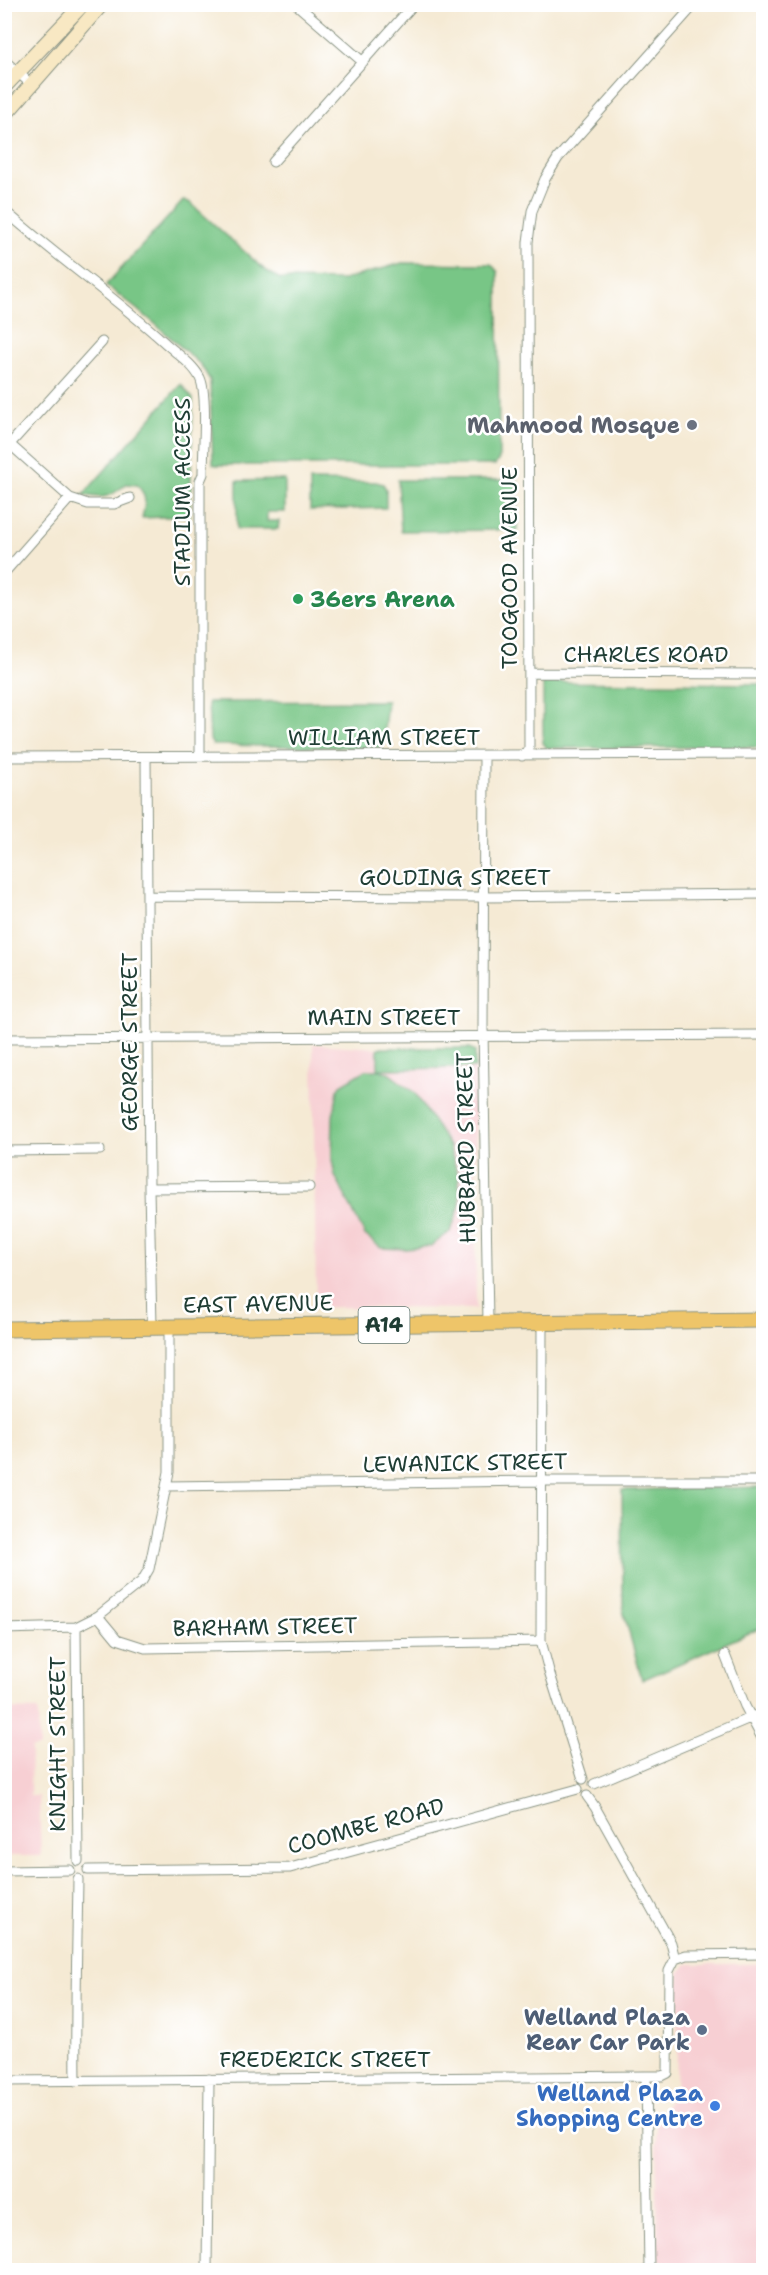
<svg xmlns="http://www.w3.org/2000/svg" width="768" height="2275" viewBox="0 0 768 2275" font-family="'Shantell Sans',sans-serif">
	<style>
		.built { fill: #f7cfd3 }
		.green { fill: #78c686; stroke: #4c825d; stroke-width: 1.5 }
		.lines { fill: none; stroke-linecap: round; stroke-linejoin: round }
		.minor-casing { stroke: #8a9484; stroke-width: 11 }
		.secondary-casing { stroke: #8a9484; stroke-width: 16 }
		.primary-casing { stroke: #8a9484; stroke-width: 17 }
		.minor { stroke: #fff; stroke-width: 9 }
		.secondary { stroke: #f8e8c3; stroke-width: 14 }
		.primary { stroke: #eec569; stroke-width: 15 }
		.worship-dot { fill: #6b7280; stroke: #fff; stroke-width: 2 }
		.leisure-dot { fill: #2e9e5b; stroke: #fff; stroke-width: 2 }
		.service-dot { fill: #5c6f8a; stroke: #fff; stroke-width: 2 }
		.shop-dot { fill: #3f7fe0; stroke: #fff; stroke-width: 2 }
		.labels { text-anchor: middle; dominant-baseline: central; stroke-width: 5; stroke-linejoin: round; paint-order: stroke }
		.shield { fill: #fff; stroke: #627771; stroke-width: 1.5 }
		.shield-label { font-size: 21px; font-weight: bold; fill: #1f3d34 }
		.worship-label { font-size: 22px; font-weight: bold; fill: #5b616d; stroke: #fff; text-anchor: end }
		.street-label { font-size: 22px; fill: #1f3d34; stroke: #fff }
		.leisure-label { font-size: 22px; font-weight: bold; fill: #27864d; stroke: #fff; text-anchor: start }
		.service-label { font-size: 22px; font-weight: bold; fill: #4e5e75; stroke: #fff; text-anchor: end }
		.shop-label { font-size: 22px; font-weight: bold; fill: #366cbe; stroke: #fff; text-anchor: end }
	</style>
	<rect width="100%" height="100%" fill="#fff"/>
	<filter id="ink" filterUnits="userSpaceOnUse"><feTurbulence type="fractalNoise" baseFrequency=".0167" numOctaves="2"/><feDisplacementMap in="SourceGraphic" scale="12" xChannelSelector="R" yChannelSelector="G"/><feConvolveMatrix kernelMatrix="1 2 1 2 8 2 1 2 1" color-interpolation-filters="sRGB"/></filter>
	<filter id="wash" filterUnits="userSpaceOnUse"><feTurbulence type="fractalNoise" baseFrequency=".008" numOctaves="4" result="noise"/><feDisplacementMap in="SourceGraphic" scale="24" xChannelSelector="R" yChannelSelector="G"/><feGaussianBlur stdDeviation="1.35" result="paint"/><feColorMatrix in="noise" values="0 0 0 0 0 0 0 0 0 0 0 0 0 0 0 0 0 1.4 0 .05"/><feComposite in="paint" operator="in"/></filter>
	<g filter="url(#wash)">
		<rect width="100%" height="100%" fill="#f5ead4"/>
		<path class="built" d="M313,1044L378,1048H470L475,1051L476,1309L316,1307Z
			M5,1709L38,1710L39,1747L31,1748L30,1796H39L41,1856H5Z
			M687,1964H763V2270H672L658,2258L656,2123L676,2089L679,1973Z"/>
		<path class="green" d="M183,201L189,202L265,270L280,279L343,280L402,263L491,264L498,272L499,459L495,465H216L213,464L210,380L201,365L153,322L106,285Z
			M181,384L193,399L190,516L142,518C145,505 148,496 137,485L126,484C110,498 104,499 83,495Z
			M285,480V512H267V521H279L278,529H237V481Z
			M398,480H517V530L401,531Z
			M310,481L376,482L383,484L386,489V508L310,510Z
			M543,682L763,684V747L547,748L543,743Z
			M387,701L383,741L380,748L213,745L210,740L208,702Z
			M378,1048H470L475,1051V1068L378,1069Z
			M366,1070H380L387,1072L415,1093L449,1146L459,1178L460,1205L451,1231L431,1246L406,1249L381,1248L365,1235L335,1176L332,1160L333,1116L338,1090L341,1085Z
			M763,1487V1627L642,1680L623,1610L622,1490Z"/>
	</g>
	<g filter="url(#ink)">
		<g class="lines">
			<g class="minor-casing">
				<path id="minor" d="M296,4L363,62
					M4,60L32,85
					M273,162L414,4
					M4,210C56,256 113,296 164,342C176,353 193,364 200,378C208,395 203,452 203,474L200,481V756
					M4,439L70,498L88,504H114L130,498
					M10,444L102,342
					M4,573L70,498
					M529,673L764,674
					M484,756L483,1029L488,1323
					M522,756L529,749L528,242L532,211L545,179L558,158L695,4
					M4,757L764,754
					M146,757L149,1188L152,1327
					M147,896L482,897L764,894
					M4,1039L764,1035
					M4,1151L100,1150
					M149,1188L309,1187
					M542,1323L541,1641L549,1671L583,1779
					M166,1486L540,1481H764
					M98,1616L142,1581L149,1569L169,1472V1327
					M76,1627L78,1861
					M4,1629L76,1627L98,1616L117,1639L145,1648L541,1641
					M725,1655L745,1706L764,1742
					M594,1784L764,1712
					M587,1796L595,1807L671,1943L675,1959L669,1971L668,2073L662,2076H646L649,2270
					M88,1870L290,1868L578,1789
					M4,1871L70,1870
					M675,1959L686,1955L764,1954
					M4,2081L646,2076
					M76,2081C75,2013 77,1946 78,1879
					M207,2270L209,2079"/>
			</g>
			<g class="secondary-casing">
				<path id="secondary" d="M4,87L83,4
					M4,116L102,4"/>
			</g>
			<g class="primary-casing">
				<path id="primary" d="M4,1329L764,1320"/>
			</g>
			<use href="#minor" class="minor"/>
			<use href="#secondary" class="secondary"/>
			<use href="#primary" class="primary"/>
		</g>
	</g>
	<circle class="worship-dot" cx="692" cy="425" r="6"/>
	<circle class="leisure-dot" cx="298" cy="599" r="6"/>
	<circle class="service-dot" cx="702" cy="2030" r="6"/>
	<circle class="shop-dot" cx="715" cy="2106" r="6"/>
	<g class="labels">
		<rect class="shield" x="358.5" y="1307" width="51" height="36" rx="4.5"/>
		<g class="shield-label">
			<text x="384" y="1325">A14</text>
		</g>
		<g class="worship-label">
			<text x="680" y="425">Mahmood Mosque</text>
		</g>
		<g class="street-label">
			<text transform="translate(182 492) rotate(-90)">STADIUM ACCESS</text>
			<text transform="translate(509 568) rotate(-90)">TOOGOOD AVENUE</text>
			<text x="646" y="654">CHARLES ROAD</text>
			<text x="384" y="737">WILLIAM STREET</text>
			<text x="455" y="877">GOLDING STREET</text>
			<text x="384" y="1017">MAIN STREET</text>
			<text transform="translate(129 1042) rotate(-90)">GEORGE STREET</text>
			<text transform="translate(466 1148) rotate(-91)">HUBBARD STREET</text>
			<text transform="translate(258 1304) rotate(-1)">EAST AVENUE</text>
			<text transform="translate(465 1463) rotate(-1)">LEWANICK STREET</text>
			<text transform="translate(265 1627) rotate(-1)">BARHAM STREET</text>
			<text transform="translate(57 1744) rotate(-90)">KNIGHT STREET</text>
			<text transform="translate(366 1826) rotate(-15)">COOMBE ROAD</text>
			<text x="325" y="2059">FREDERICK STREET</text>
		</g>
		<g class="leisure-label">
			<text x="310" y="599">36ers Arena</text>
		</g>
		<g class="service-label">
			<text x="690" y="2017">Welland Plaza<tspan x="690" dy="25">Rear Car Park</tspan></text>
		</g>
		<g class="shop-label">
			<text x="703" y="2093">Welland Plaza<tspan x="703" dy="25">Shopping Centre</tspan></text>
		</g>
	</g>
	<rect width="768" height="2275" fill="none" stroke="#fff" stroke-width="24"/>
</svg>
